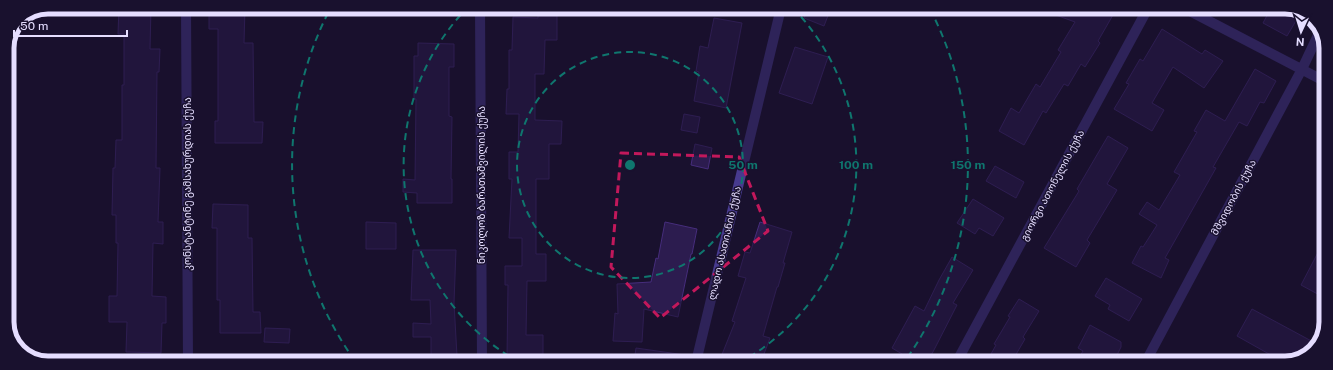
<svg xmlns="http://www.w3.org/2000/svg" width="1333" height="370" viewBox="0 0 1333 370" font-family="'Public Sans','Noto Sans Georgian',sans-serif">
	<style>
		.building { fill: #2c1c4f; stroke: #462d7c }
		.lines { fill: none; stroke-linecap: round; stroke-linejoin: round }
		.minor { stroke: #473a8e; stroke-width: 10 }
		.marked { fill: none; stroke: #c2185b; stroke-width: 3; stroke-dasharray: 8 5; stroke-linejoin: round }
		.ring { fill: none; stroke: #0f766e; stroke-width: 2; stroke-dasharray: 7 5 }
		.labels { text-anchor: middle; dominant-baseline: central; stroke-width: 3; stroke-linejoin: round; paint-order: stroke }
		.street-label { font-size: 10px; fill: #e5ddff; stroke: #19112e }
		.rim { fill: none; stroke: #e5ddff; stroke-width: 5 }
		.centre { fill: #0f766e; stroke: #19112e; stroke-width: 2 }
		.ring-label { font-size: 12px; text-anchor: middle; font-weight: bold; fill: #0f766e; stroke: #19112e; stroke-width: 3; stroke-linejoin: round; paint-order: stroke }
	</style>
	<rect width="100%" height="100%" fill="#19112e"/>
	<path class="building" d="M119,7H151L150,49H160L159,72H157L156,168H160L158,222H163V244L153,243L152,296L166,297V323H162L161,353L126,352L127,322H109V296H117L118,243H116V215H112L113,168H115L116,140H122V85H124V34H118Z
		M209,7H245L244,43H253L254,122H263L262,143H215V121H218V29H209Z
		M808,8H831L824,26L804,18Z
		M1042,8H1117L1098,41L1100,43L1085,67L1081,64L1068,86L1064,84L1046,113L1043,111L1024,145L999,131L1011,108L1019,113L1036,84L1040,87L1061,52L1058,50L1075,22L1042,10Z
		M1271,8H1278L1297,19L1287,36L1263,23Z
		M538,12H557V40H545L544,74H535V120L562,121L561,144H549V179H536V254H546V281H527L526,335H543V358H507L508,285H505V266H522V238H509L512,179H509V152H518L519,114H506L507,89H509V50H512L513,17L538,18Z
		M714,18L742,23L726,108L694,101L699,72L696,71L700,46L708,48Z
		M1162,29L1202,54L1205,50L1223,61L1204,88L1173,67L1152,103L1164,110L1152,131L1114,109L1129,84L1126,83L1140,59L1143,61Z
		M418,43L454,44V67H449V116L452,117L451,179H452V203H417V193L403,192V179L415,180L416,99H414V56H418Z
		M795,47L828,57L812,104L779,93Z
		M1255,69L1276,81L1264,103L1260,102L1247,126L1239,122L1213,167L1216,168L1165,258L1169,260L1161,278L1132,263L1141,246L1143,247L1157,225L1139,214L1147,202L1159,210L1180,175L1174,172L1197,132L1194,131L1206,110L1225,121Z
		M684,114L700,117L697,133L681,130Z
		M1108,136L1128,148L1107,184L1117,190L1087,240L1090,243L1076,267L1044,248L1079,191L1077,189Z
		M695,144L712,148L708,169L691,165Z
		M995,166L1024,182L1016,198L986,181Z
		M973,199L1004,218L993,236L979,228L975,234L957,223Z
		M213,204L248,205V238H252L253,312H260L261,333H220V300H217V228H212Z
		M366,222L396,223V249H366Z
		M665,222L697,229L692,254H691L678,317L644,309L642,342L613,341L615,313L618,314L617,284L651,282L656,258L658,259Z
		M760,222L792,232L783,263H785L778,287H777L763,336L770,338L761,362H719L735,322L732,321L746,278L738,276L745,252L750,253Z
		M1325,239V298L1301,285Z
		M413,250H456L454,303L457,356H431V337H413V323L431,324L430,300H411Z
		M952,257L973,270L953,303L957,305L935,348L927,363H897L902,354L892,348L915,306L924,311L939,280Z
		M1106,278L1142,299L1129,321L1108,309L1110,305L1095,296Z
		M1019,299L1039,311L1023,337L1025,339L1011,363H986L996,345L994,344L1010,317L1008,316Z
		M1252,309L1317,344L1310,354L1285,363L1237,336Z
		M1090,325L1121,342V347L1113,363H1076L1083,351L1078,348Z
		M265,328L290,329L289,343L264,342Z
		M636,348L685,355V362H634Z"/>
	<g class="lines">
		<path class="minor" d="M186,7L188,362
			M480,7L482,362
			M1184,8L1326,82
			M696,362L781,8
			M956,363L1148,8
			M1145,363L1302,69L1320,31"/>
	</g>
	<path d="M0 0H1333V370H0ZM621,153L739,157L768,231L660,318L611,267Z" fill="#19112e" fill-opacity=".55" fill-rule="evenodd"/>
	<path class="marked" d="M621,153L739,157L768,231L660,318L611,267Z"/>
	<g class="ring">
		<circle cx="630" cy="165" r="113"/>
		<path d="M519 362A226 226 0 0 1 467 8M793 8A226 226 0 0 1 741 362"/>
		<path d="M355 361A338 338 0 0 1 330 9M930 9A338 338 0 0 1 905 361"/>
	</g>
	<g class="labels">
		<g class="street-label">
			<text transform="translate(187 184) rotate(-90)">კონსტანტინე გამსახურდიას ქუჩა</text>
			<text transform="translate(481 185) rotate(-90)">ნიკოლოზ ბარათაშვილის ქუჩა</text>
			<text transform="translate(1052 185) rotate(-62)">გიორგი ათონელის ქუჩა</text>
			<text transform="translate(1233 197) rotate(-62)">მშვიდობის ქუჩა</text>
			<text transform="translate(724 243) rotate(-77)">ლადო ასათიანის ქუჩა</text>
		</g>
	</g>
	<path d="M0 0H1333V370H0ZM48 14H1285A34 34 0 0 1 1319 48V322A34 34 0 0 1 1285 356H48A34 34 0 0 1 14 322V48A34 34 0 0 1 48 14Z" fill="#19112e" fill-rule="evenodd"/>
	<path class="rim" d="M48 14H1285A34 34 0 0 1 1319 48V322A34 34 0 0 1 1285 356H48A34 34 0 0 1 14 322V48A34 34 0 0 1 48 14Z"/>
	<circle cx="630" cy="165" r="6" class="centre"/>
	<g class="ring-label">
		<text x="743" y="169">50 m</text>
		<text x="856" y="169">100 m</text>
		<text x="968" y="169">150 m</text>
	</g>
	<g transform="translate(1301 32) rotate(184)" stroke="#19112e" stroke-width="3" paint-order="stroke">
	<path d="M0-3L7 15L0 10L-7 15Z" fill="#e5ddff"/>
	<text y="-6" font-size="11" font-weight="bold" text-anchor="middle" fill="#e5ddff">N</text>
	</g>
	<path d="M14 30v6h113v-6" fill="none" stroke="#e5ddff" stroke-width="2"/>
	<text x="20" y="30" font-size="12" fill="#e5ddff" stroke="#19112e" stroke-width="3" paint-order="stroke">50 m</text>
</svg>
